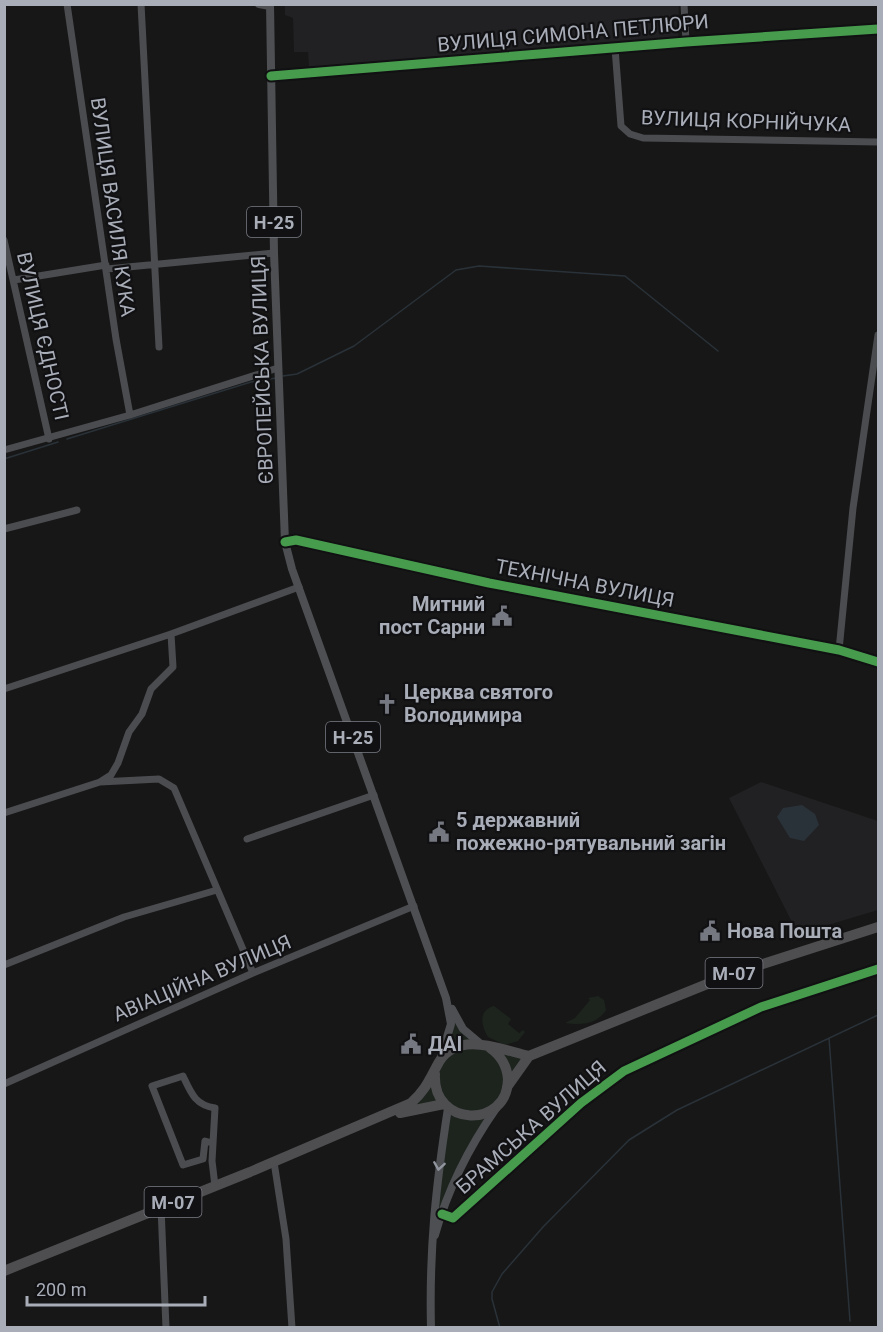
<svg xmlns="http://www.w3.org/2000/svg" width="883" height="1332" viewBox="0 0 883 1332" font-family="Roboto,sans-serif">
	<style>
		.built { fill: #212123 }
		.green { fill: #1d241e }
		.water { fill: #2a3239 }
		.lines { fill: none; stroke-linecap: round; stroke-linejoin: round }
		.stream { stroke: #2a3239; stroke-width: 1.5 }
		.minor { stroke: #4b4c50; stroke-width: 7 }
		.major { stroke: #4d4f52; stroke-width: 8 }
		.highway { stroke: #4e4e51; stroke-width: 10 }
		.cycleway-casing { stroke: #111113; stroke-width: 13 }
		.cycleway { stroke: #469c4c; stroke-width: 9 }
		.oneway { stroke: #91969e }
		.labels { text-anchor: middle; dominant-baseline: central; stroke-width: 4.5; stroke-linejoin: round; paint-order: stroke }
		.shield { fill: #111113; stroke: #7b7e86; stroke-width: 1.5 }
		.shield-label { font-size: 18px; font-weight: bold; fill: #a8adb8 }
		.street-label { font-size: 20px; fill: #a8adb8; stroke: #111113 }
		.poi-label { font-size: 20px; font-weight: bold; fill: #a8adb8; stroke: #111113; text-anchor: start }
	</style>
	<rect width="100%" height="100%" fill="#171717"/>
	<path class="built" d="M679,4L678,37L309,67L308,52H294L293,18L285,15V5Z
		M761,782L878,821V910L798,934L729,798Z"/>
	<path class="green" d="M598,996L604,1000L606,1010C596,1025 582,1025 565,1023L575,1018L590,1000L588,998Z
		M494,1006L511,1019L508,1024L519,1033L523,1030L525,1032L518,1041L505,1045L488,1037C481,1026 478,1010 494,1006Z
		M458,1021L482,1045L529,1056L471,1147L433,1245L448,1108L402,1113L425,1090L451,1024Z"/>
	<path class="water" d="M802,805L815,814L819,825L804,841L790,838L777,817L783,808Z"/>
	<g class="lines">
		<path class="stream" d="M283,376L297,374L354,346L456,270L479,266L625,276L718,351
			M67,439L251,382L276,378
			M4,459L58,442
			M829,1038L850,1321
			M500,1328L492,1299V1292L502,1274L543,1227L629,1140L677,1110L878,1015"/>
		<path class="minor" d="M67,4L116,339L130,415
			M141,4L159,347
			M684,4L686,42
			M615,48L621,126L630,134L643,138L878,142
			M271,76L686,42L878,29
			M4,240L49,439
			M107,269L274,253
			M14,280L106,265
			M4,450L130,415L278,368
			M4,529L77,510
			M285,542L296,540L489,583L839,650L878,662
			M839,650L853,508L878,335
			M4,689L171,634L299,587
			M100,782L159,779L174,788L253,973
			M4,813L100,782L111,775L118,763L129,732L142,714L151,689L173,667L171,634
			M247,839L374,795
			M4,965L124,917L217,890
			M4,1084L253,973L414,906
			M212,1143L205,1141L203,1159L183,1165L152,1086L183,1076C191,1093 195,1105 215,1108L212,1161L215,1186
			M274,1162L286,1239L292,1328
			M161,1207L166,1328
			M442,1214L453,1218L581,1103L624,1071L761,1007L878,969"/>
		<path class="major" d="M259,4L270,6
			M270,4L274,253L285,542L292,569L446,998L451,1024L441,1057
			M452,1009L463,1029L482,1045
			M435,1235C448,1188 469,1147 497,1107
			M431,1328C429,1249 436,1185 448,1108"/>
		<path class="highway" d="M529,1056L732,974L878,927
			M435,1074C432,1128 508,1129 508,1079C507,1066 500,1055 490,1048
			M507,1087L529,1056
			M400,1113L444,1104
			M4,1271L250,1172L411,1103C426,1090 430,1078 439,1062C458,1030 502,1050 529,1056"/>
		<g class="cycleway-casing">
			<path id="cycleway" d="M271,76L686,42L878,29
				M285,542L296,540L489,583L839,650L878,662
				M442,1214L453,1218L581,1103L624,1071L761,1007L878,969"/>
		</g>
		<use href="#cycleway" class="cycleway"/>
	</g>
	<defs><path id="oneway-chevron" d="M-2-3.5L2.5 0L-2 3.5" fill="none" stroke-width="1.6" stroke-linecap="round" stroke-linejoin="round" transform="scale(1.5)"/></defs>
	<use class="oneway" href="#oneway-chevron" transform="translate(439 1166) rotate(99)"/>
	<defs>
		<g id="civic-bare" transform="scale(1.62)"><path d="M-.6-6.5H3V-4.5H.6V-3L4-1V1h2V6H-6V1h2V-1L-.6-3ZM-1.2 2.5V6h2.4V2.5Z" fill="#757880" stroke="#111113" stroke-width="2.5" paint-order="stroke"/></g>
		<g id="church-bare" transform="scale(1.62)"><path d="M-1.2-6h2.4v3.5h3.3v2.4h-3.3V6h-2.4V-.1h-3.3v-2.4h3.3Z" fill="#757880" stroke="#111113" stroke-width="2.5" paint-order="stroke"/></g>
	</defs>
	<g fill-rule="evenodd">
		<use href="#civic-bare" x="502" y="616"/>
		<use href="#church-bare" x="387" y="704"/>
		<use href="#civic-bare" x="439" y="832"/>
		<use href="#civic-bare" x="710" y="931"/>
		<use href="#civic-bare" x="411" y="1044"/>
	</g>
	<g class="labels">
		<g class="shield">
			<rect x="247" y="207" width="54" height="30" rx="4.5"/>
			<rect x="326" y="722" width="54" height="30" rx="4.5"/>
			<rect x="705.5" y="958" width="57" height="30" rx="4.5"/>
			<rect x="144.5" y="1187" width="57" height="30" rx="4.5"/>
		</g>
		<g class="shield-label">
			<text x="274" y="222">Н-25</text>
			<text x="353" y="737">Н-25</text>
			<text x="734" y="973">М-07</text>
			<text x="173" y="1202">М-07</text>
		</g>
		<g class="street-label">
			<text transform="translate(573 33) rotate(-5)">ВУЛИЦЯ СИМОНА ПЕТЛЮРИ</text>
			<text transform="translate(746 121) rotate(2)">ВУЛИЦЯ КОРНІЙЧУКА</text>
			<text transform="translate(113 207) rotate(82)">ВУЛИЦЯ ВАСИЛЯ КУКА</text>
			<text transform="translate(43 336) rotate(77)">ВУЛИЦЯ ЄДНОСТІ</text>
			<text transform="translate(262 370) rotate(-92)">ЄВРОПЕЙСЬКА ВУЛИЦЯ</text>
			<text transform="translate(585 583) rotate(11)">ТЕХНІЧНА ВУЛИЦЯ</text>
			<text transform="translate(202 978) rotate(-23)">АВІАЦІЙНА ВУЛИЦЯ</text>
			<text transform="translate(531 1127) rotate(-41)">БРАМСЬКА ВУЛИЦЯ</text>
		</g>
		<g class="poi-label">
			<text x="485" y="604" text-anchor="end">Митний<tspan x="485" dy="23">пост Сарни</tspan></text>
			<text x="404" y="692">Церква святого<tspan x="404" dy="23">Володимира</tspan></text>
			<text x="456" y="820">5 державний<tspan x="456" dy="23">пожежно-рятувальний загін</tspan></text>
			<text x="727" y="931">Нова Пошта</text>
			<text x="428" y="1044">ДАІ</text>
		</g>
	</g>
	<rect width="883" height="1332" fill="none" stroke="#a8adb8" stroke-width="12"/>
	<path d="M27 1296v9h178v-9" fill="none" stroke="#a8adb8" stroke-width="3"/>
	<text x="36" y="1296" font-size="18" fill="#a8adb8" stroke="#111113" stroke-width="4.5" paint-order="stroke">200 m</text>
</svg>
